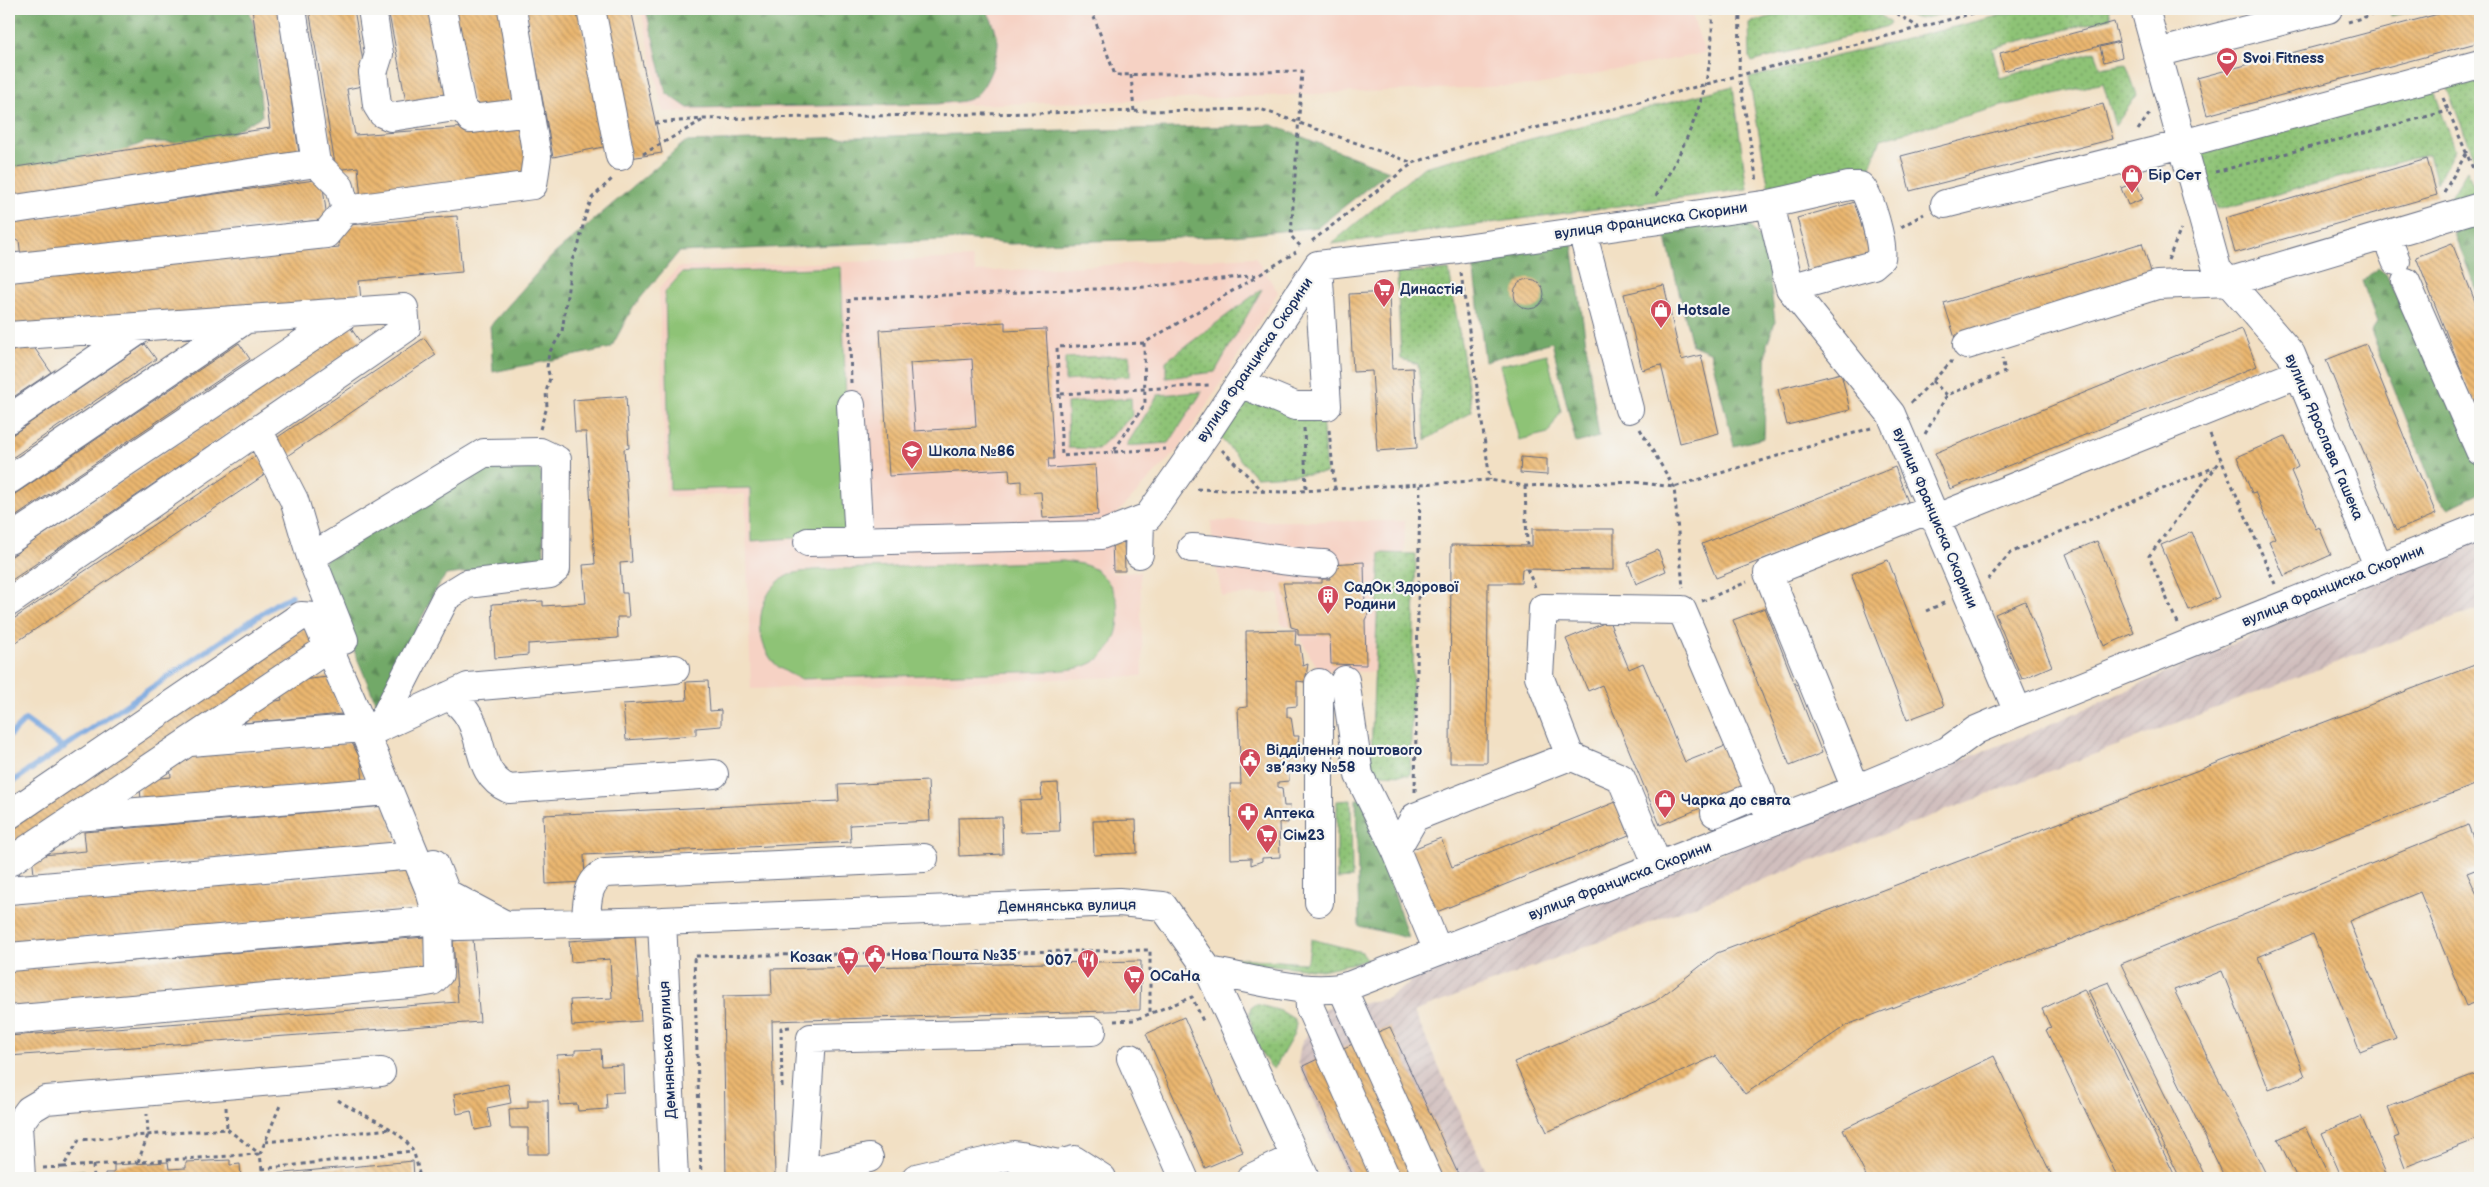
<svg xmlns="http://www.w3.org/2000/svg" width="2489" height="1187" viewBox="0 0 2489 1187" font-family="'Balsamiq Sans',sans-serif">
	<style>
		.built { fill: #f6d2c4 }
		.industrial { fill: url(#industrial-furrows) }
		.grass { fill: url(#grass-dots); stroke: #54796a }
		.forest { fill: url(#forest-firs); stroke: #466c62 }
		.park { fill: #8ec376; stroke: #54796a }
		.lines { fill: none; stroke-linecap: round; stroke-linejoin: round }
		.stream { stroke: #75a4de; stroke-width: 6 }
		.building { fill: url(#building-back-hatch); fill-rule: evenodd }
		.minor-casing { stroke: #666d82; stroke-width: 30 }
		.path { stroke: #666d82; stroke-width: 3; stroke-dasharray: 4 4; stroke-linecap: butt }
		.minor { stroke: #fff; stroke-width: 28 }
		.labels { text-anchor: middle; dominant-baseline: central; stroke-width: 4.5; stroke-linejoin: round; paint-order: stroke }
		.poi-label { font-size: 15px; font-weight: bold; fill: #1b2f5e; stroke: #f6f6f2; text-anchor: start }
		.street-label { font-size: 15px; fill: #1b2f5e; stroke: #f6f6f2 }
	</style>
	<defs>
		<pattern id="industrial-furrows" width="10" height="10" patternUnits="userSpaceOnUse" patternTransform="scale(1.25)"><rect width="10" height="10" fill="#d1bfbe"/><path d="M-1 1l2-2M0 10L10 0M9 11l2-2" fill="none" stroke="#b3a4a6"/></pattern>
		<pattern id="grass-dots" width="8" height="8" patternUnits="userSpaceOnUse" patternTransform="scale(1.25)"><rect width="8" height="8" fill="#8ec376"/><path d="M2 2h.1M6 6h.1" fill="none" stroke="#739f64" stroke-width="1.8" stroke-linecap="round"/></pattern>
		<pattern id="forest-firs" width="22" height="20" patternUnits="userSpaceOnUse" patternTransform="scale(1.25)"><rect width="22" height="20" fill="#72a967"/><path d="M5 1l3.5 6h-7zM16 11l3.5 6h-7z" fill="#5d8a58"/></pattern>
		<pattern id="building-back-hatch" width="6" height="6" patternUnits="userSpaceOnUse" patternTransform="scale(1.25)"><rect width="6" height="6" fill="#ebb770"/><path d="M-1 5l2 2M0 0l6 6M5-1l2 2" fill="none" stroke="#be955f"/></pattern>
	</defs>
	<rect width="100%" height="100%" fill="#f6f6f2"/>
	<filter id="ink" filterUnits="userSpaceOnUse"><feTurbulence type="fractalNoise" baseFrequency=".02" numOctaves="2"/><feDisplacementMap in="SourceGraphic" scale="10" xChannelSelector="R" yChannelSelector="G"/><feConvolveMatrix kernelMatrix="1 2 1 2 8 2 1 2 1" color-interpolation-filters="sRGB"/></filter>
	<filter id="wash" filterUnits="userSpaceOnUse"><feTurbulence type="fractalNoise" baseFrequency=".0096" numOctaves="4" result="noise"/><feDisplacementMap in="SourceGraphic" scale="20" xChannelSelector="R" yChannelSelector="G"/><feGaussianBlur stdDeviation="1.12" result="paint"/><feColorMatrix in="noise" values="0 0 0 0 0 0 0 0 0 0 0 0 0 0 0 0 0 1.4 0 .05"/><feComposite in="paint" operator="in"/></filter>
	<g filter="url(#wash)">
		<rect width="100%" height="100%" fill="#f2e0c4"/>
		<path class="built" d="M641,9H1690L1705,53L1537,85L1133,101L663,112Z
			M1255,257L1278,292L1181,446L1111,520L1112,573L1140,572L1143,676L751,689L745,494L666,497L659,288L679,267L972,258L976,272Z
			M1211,521H1405L1401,673L1319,670L1297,634L1296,629L1281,624L1279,593L1222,596L1213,549Z"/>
		<path class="industrial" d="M2480,539V608L1414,1012L1489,1178H1348L1298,1062L1301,1044L1324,1010L1340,1002L1355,1005L1388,998L1409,984L1415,972L2021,737L2383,578Z"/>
		<path class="grass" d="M1797,9H1873L1890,23L1888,26L1752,62L1750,58L1749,23Z
			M1900,9H1966L1920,19L1912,17Z
			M2026,9H2109L2111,18L1992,48L2000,78L2095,52L2101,68L2126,64L2137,95L2115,126L2103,83L2006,105L1881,139L1869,169L1769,189L1749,78Z
			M2390,9H2421L2391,16Z
			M2480,71V172L2444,81Z
			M2431,82L2455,149L2437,183L2429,154L2217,210L2198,144Z
			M1733,86L1747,189L1331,244L1424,167Z
			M2467,170L2480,202L2441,214Z
			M1449,270L1472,411L1426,440L1418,364L1401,359L1397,273Z
			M1262,289L1215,372L1166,378V361Z
			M1130,355V376L1065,381V358Z
			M1202,392L1169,443L1126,446L1158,395Z
			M1243,396L1322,415L1326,473L1256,477L1215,432Z
			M1131,398L1132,416L1098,449L1068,448L1067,403Z
			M1380,553L1416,554L1410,775L1370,774Z
			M1351,800L1352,878L1337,879V801Z
			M1311,939L1362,952L1368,960L1322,970L1218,960L1214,956L1305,963L1308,960Z
			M1256,1004L1281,1011L1294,1019L1296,1024L1294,1034L1274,1069C1262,1062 1245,1019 1251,1007Z"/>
		<path class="forest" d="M9,9H249L254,27L262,116L213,143L145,142L81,168L9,171Z
			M646,9H986C991,19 997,30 998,42C998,57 986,91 972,98C963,103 947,102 937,104L688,108L666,93Z
			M1272,125L1389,171L1318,227L1234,236L1010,244L965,239L679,252L633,307L611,348L493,372L490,326L553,255L685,142Z
			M1744,218L1759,238L1768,263L1775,322L1767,344L1764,438L1734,446L1710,352L1692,345L1664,230Z
			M2480,220V298L2454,234L2458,227Z
			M1572,243L1599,437L1576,443L1552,342L1485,361L1472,256Z
			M2378,268L2386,274L2400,303L2411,306L2480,473V493L2449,508L2438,498L2371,331L2377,322L2362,281Z
			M528,466L538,467L542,476L544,558L541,563L446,575L438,586L378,704L376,703L322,574L324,561L473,471Z
			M1356,799H1365L1408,938L1359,926Z"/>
		<path class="park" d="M841,267L851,534L752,541L751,488L670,490L665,292L682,273Z
			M1547,354L1561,411L1548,433L1519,440L1500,365Z
			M1063,561C1076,563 1090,564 1100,573C1129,599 1125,652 1085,666C1074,670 1062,670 1051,671L800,679C788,673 776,668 769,656C753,631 759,588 789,575C795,572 804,572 812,570Z
			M84,1170L85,1178H49V1173Z"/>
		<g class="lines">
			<path class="stream" d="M9,736L25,720L64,748
				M9,784L276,604L292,596"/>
		</g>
		<g id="blocks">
			<path class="building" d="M252,9H278L299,153L9,197V168L270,128Z
				M309,9H354L367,85L347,89L355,135L524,123L527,173L361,199L358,167L336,170Z
				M388,9H432L449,93L406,102Z
				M453,9H501L517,104L475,112Z
				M526,9H578L608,146L553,157Z
				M601,9H631L662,153L630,158Z
				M2457,9H2480V42L2207,115L2197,78Z
				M2114,22L2119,41L2004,71L2000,53Z
				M2119,42L2122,57L2104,62L2100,47Z
				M2103,104L2113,139L1910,191L1901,156Z
				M2427,159L2437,195L2235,253L2225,218Z
				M322,179L327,219L21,258L19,240L9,241V223Z
				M2136,182L2143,199L2128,205L2121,188Z
				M1855,202L1870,255L1812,271L1797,218Z
				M457,216L462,272L359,281L361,299L9,330V276L339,247L337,226Z
				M2142,243L2153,278L1955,338L1944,303Z
				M2452,243L2480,314V418L2416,257Z
				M1514 294a15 15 0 1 1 30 0a15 15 0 1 1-30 0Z
				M1664,285L1681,360L1701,355L1719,433L1680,443L1661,365L1642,370L1624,294Z
				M1389,292L1392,369L1413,368L1417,448L1377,451L1372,371L1353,372L1349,294Z
				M1005,322V331L1046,329L1054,459H1048L1049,468L1095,465L1098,515L1043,518L1041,492L1021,493V481L1010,482L1009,469L889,476L880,330ZM972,359L976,427L915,431L910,363Z
				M350,327L361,343L9,582V558Z
				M2242,329L2257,366L1950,489L1935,453Z
				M424,338L436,355L287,456L275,439Z
				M29,340L51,372L9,400V354Z
				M239,343L250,359L9,521V498Z
				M145,344L156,359L9,460V437Z
				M2366,344L2436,514L2396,531L2326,360Z
				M1841,373L1850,410L1787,425L1778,389Z
				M626,396L629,448L624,449L632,562L620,563L622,593H627L629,617H617L618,638L528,644V655L495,658L492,604L543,601V606L586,603L583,565L595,564L586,432H575L573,400Z
				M2285,436L2298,467L2291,471L2316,529L2319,527L2331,555L2284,576L2269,541L2275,538L2255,492L2252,493L2237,457Z
				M257,455L269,472L9,647V622Z
				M1521,457L1547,459V475L1520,473Z
				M1895,467L1908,502L1716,578L1702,544Z
				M1532,529H1614V570L1522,569L1521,583H1488L1487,763H1450L1451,545L1532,546Z
				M2192,532L2219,597L2189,610L2161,545Z
				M1112,540H1124L1125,571H1113Z
				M2097,541L2134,633L2104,646L2066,554Z
				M1658,550L1666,571L1636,584L1628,563Z
				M1888,560L1944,706L1907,720L1851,574Z
				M1364,562L1365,609L1370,610L1365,620L1366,665L1331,664L1330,635H1298V629L1291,627L1283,583H1322V579H1330V564Z
				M2025,601L2052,666L2022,679L1995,614Z
				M1765,608L1822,753L1790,766L1733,620Z
				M1609,621L1629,669L1643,663L1685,762L1728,745L1746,789L1660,825L1602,685L1588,691L1566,639Z
				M304,628L316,644L9,851V827Z
				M1296,630L1295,645H1300L1303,666L1308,664L1305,682L1297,681V706L1287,707V717H1291L1294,736H1299L1296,753H1288L1289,781L1278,782V787L1282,788L1284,806H1290L1288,823L1279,822L1280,857L1262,858V861L1251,865V858L1231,859L1230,784H1241L1238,708L1247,707L1246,631Z
				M2480,663V783L1847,1025L1745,1094L1716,1056L1547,1132L1514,1062L1656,1001L1717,953Z
				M328,677L342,714L244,723L265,703L282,700L280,692L292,681Z
				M708,681L710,711L721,710V726L696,728V735L626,740L623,704L687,700L686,682Z
				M352,743L361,760L363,782L141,800L140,788L151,779L171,777L170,765L186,756Z
				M928,781L930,821L850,825L851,842L584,855L585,882L546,884L543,815L839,801L838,785Z
				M1058,783L1060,831L1021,832L1020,801L1042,800L1041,784Z
				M1616,802L1629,835L1429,915L1405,852L1441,838L1452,867Z
				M385,806L397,843L34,874L32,856L86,851L84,832Z
				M1002,817L1003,854L959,856L958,818Z
				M1136,820L1137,853L1094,855L1093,821Z
				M2468,825L2480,855V868L2467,873L2480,901V1001L2466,1006L2420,892L2349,921L2396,1038L2360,1052L2313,934L2258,957L2305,1076L2269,1090L2222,971L2174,990L2267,1176L2262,1178H2214L2223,1174L2121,964Z
				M406,870L422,908L9,944V904Z
				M635,936L641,1021L572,1026L570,1000L612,998L610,959L571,962L569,941Z
				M425,937L428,974L9,1009V971Z
				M473,939L480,1022L9,1056V1036L458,1002L453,941Z
				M1141,961L1140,1010L772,1021L775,1178H726L723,996L772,995L771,969Z
				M2109,982L2206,1178H2180L2088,990Z
				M2084,989L2176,1178H2118L2046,1030L2051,1028L2042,1009Z
				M1184,1017L1243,1152L1205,1168L1146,1034Z
				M1390,1027L1460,1178H1437L1371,1035Z
				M1357,1042L1418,1178H1394L1337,1051Z
				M601,1049L602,1066L623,1065L624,1092L606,1093L607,1109L578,1111L577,1104L560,1105L557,1055L575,1054V1050Z
				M1994,1056L2053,1178H1867L1843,1129Z
				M1322,1057L1376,1178H1354L1303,1066Z
				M2480,1072V1138L2405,1167L2394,1138L2399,1136L2388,1107Z
				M508,1084L511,1103L487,1108L491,1127L475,1130L471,1111L457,1114L454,1094Z
				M528,1100H548L549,1154H528V1128H510L509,1109L528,1108Z
				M2361,1116L2388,1178H2342L2322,1133Z
				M2305,1127L2330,1178H2297L2278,1139Z
				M230,1160V1165L240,1164L241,1178H105V1173H114V1165L168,1162L169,1169L186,1168V1162Z
				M413,1161L414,1178H273V1174Z"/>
		</g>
	</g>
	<g filter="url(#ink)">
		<use href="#blocks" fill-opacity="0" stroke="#666d82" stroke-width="1"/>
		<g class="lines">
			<g class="minor-casing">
				<path id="minor" d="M372,9L379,54L373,73L377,105L382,113L391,117L461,106L442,9
					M591,9L620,156
					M2145,9L2217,269L2291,354L2379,568
					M2157,53L2328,9
					M461,106L471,119L530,112
					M1770,204L1849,186H1860C1870,193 1884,246 1881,258L1873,265L1790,288
					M1945,204L2171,147L2480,64
					M9,210L316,163
					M346,210L533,185L537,157L512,9
					M1582,231L1629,409
					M2386,236L2396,261
					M9,268L326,234L346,210L340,187L316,163L292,9
					M2406,282L2480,451
					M9,336L404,308L406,328L9,602
					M1967,345L2157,285L2228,282L2480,207
					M1240,383L1295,406H1327L1318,265
					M851,405L859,540
					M9,419L142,328
					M258,430L294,500L311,557L344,640
					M9,480L246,319
					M1934,519L2300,373
					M9,540L348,313
					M808,542L1101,535L1148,517L1206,434L1318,265L1458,249L1770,204L1790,288L1891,414L2018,712
					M1192,548C1237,550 1280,563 1324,564
					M1139,554L1140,520
					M311,557L484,453L540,452L557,460L556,569L550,574L467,584L446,597L379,728
					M1345,680L1359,775L1396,850
					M1319,683V902
					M448,696C492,722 468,771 509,789L714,774
					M379,728L468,687L675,669
					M190,742L363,728
					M1856,789L1768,573L1930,509
					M1715,813L1761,793
					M9,815L301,616L315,617L356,711L430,891L438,919L439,974L432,981L420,983L9,1020
					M77,817L387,791
					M9,862L328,648
					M434,863L446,893L502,923
					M1658,866L1621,778L1570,756L1539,676L1543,608L1682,610L1772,821
					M9,890L414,855
					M438,919L457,926L662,921L1119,902L1163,906L1209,971L1305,1178
					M662,921L674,1178
					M586,922C587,904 586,881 605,873L924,858
					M1438,951L1396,850L1415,817L1570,756
					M9,957L440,920
					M1209,971C1250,978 1312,998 1351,985L1856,789L1947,751L1976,730L2018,712L2480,527
					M1342,988L1428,1178
					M1309,989L1310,1008L1386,1178
					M1131,1058L1184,1178
					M1021,1156L1058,1164L1074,1160L1102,1178
					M803,1173L869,1158
					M21,1178L18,1125L29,1110L46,1100L381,1072
					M802,1178L811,1038L1092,1031
					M916,1178L1014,1155L1021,1156L1026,1178
					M1251,1178L1295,1157"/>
			</g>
			<path class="path" d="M1091,9L1115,75L1302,71L1291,236L1302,248
				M1740,9L1739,75L1757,182
				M1890,9L1918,27
				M2171,11L2180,9
				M2348,22L2372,15L2376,9
				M1131,75L1134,112
				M2443,98L2480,185
				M655,123L703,119L1260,109L1413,163
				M2138,130L2150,113
				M643,154L703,120
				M2215,172L2448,111
				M2444,192L2466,154
				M1656,196C1693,133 1715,83 1712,9
				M1901,227L1924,214
				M1312,241L1413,163L1472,143L1590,115L1989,9
				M2168,260L2181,229
				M1461,273L1490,480
				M1144,343L1057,347L1059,394L1210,385
				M1932,381L1947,395
				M851,383L849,299L1145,287L1259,275L1296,252
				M1059,394L1062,456L1113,452
				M1911,403L1952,361
				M1304,428L1306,490
				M540,429L547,407L546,392L550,378L547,367L549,353L562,332L572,260L579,244L585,216L592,198L613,178
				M1640,429L1674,487L1683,588
				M1329,430L1335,489
				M1925,434L1947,395L2005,372L2002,358
				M2210,434L2275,584
				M1166,449L1113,452L1145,404L1144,343L1256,277
				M1222,450L1264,492
				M1525,486L1527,545
				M1197,489L1283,492L1490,480L1525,486L1635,482L1674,487L1871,428
				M1527,569L1535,587
				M1988,580L2010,553L2215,467
				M1702,601L1747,582
				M1926,611L1946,602
				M2177,623L2149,556L2221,460
				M1415,792L1420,485
				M1114,1021L1134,1020L1192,997L1203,1021
				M782,1087L781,1028L790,1027
				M338,1100C360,1116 395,1124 411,1148C416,1155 418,1170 420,1178
				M226,1107L227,1129
				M265,1142L390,1129
				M138,1162L148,1135L147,1114
				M93,1165L94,1178
				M63,1167L259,1154
				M43,1168L63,1167L79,1140L227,1129L260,1154
				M262,1169L412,1151
				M263,1178L260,1154L281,1103
				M701,1178L694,956L1150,950V1014"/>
			<use href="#minor" class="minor"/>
		</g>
	</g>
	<defs>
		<g id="stadium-pin" transform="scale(1.125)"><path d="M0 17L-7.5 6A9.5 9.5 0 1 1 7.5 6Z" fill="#d1495b" stroke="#f6f6f2"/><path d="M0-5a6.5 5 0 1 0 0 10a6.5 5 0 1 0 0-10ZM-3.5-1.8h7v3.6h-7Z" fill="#fff"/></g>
		<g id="shop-pin" transform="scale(1.125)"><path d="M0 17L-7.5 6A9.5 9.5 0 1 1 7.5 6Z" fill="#d1495b" stroke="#f6f6f2"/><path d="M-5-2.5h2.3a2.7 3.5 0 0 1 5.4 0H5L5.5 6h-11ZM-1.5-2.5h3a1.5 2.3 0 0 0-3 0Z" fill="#fff"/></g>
		<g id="supermarket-pin" transform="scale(1.125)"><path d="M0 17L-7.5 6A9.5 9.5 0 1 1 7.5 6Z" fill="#d1495b" stroke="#f6f6f2"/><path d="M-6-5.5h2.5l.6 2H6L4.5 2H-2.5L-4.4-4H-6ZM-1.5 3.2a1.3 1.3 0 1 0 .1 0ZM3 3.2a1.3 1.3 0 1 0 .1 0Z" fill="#fff"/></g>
		<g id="school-pin" transform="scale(1.125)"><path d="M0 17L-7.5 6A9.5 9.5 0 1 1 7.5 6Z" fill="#d1495b" stroke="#f6f6f2"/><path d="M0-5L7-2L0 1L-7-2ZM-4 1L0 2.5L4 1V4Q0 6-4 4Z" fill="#fff"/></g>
		<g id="building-pin" transform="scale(1.125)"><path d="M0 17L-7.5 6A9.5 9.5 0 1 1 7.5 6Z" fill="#d1495b" stroke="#f6f6f2"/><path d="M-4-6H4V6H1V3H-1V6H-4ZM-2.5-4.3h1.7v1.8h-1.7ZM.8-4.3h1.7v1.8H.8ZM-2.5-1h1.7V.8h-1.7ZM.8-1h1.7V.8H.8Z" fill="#fff"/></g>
		<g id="civic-pin" transform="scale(1.125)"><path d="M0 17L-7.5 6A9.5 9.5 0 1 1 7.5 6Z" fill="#d1495b" stroke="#f6f6f2"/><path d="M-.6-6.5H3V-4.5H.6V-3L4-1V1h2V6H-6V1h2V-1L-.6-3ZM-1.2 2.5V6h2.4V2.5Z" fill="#fff"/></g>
		<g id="pharmacy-pin" transform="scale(1.125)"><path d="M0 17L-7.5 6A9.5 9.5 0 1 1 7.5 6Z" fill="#d1495b" stroke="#f6f6f2"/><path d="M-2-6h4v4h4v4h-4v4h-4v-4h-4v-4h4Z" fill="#fff"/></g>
		<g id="restaurant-pin" transform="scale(1.125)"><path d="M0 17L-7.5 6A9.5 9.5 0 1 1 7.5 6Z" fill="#d1495b" stroke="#f6f6f2"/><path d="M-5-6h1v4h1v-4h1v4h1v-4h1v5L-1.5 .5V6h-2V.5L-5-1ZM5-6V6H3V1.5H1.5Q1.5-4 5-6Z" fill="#fff"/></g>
	</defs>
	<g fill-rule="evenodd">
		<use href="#stadium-pin" x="2227" y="58"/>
		<use href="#shop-pin" x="2132" y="175"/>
		<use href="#supermarket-pin" x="1384" y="289"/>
		<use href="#shop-pin" x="1661" y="310"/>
		<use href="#school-pin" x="912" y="451"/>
		<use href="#building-pin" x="1328" y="596"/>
		<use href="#civic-pin" x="1250" y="759"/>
		<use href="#shop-pin" x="1665" y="800"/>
		<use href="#pharmacy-pin" x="1248" y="813"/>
		<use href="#supermarket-pin" x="1267" y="835"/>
		<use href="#civic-pin" x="875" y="955"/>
		<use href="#supermarket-pin" x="848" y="957"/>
		<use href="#restaurant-pin" x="1088" y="960"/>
		<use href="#supermarket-pin" x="1134" y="976"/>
	</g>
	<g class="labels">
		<g class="poi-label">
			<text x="2243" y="58">Svoi Fitness</text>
			<text x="2148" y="175">Бір Сет</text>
			<text x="1400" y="289">Династія</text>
			<text x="1677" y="310">Hotsale</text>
			<text x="928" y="451">Школа №86</text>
			<text x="1344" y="587">СадОк Здорової<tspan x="1344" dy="17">Родини</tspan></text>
			<text x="1266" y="750">Відділення поштового<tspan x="1266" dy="17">зв’язку №58</tspan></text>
			<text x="1681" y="800">Чарка до свята</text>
			<text x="1264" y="813">Аптека</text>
			<text x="1283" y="835">Сім23</text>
			<text x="891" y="955">Нова Пошта №35</text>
			<text x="832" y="957" text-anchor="end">Козак</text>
			<text x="1072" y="960" text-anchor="end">007</text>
			<text x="1150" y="976">ОСаНа</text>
		</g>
		<g class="street-label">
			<text transform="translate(1651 221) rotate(-8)">вулиця Франциска Скорини</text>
			<text transform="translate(1255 360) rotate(-56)">вулиця Франциска Скорини</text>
			<text transform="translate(2324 437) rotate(67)">вулиця Ярослава Гашека</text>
			<text transform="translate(1935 518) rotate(67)">вулиця Франциска Скорини</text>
			<text transform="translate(2333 586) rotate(-22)">вулиця Франциска Скорини</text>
			<text transform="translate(1620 881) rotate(-21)">вулиця Франциска Скорини</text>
			<text transform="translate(1067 906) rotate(-1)">Демнянська вулиця</text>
			<text transform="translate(668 1050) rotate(-93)">Демнянська вулиця</text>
		</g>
	</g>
	<rect width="2489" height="1187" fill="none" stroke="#f6f6f2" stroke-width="30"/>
</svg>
